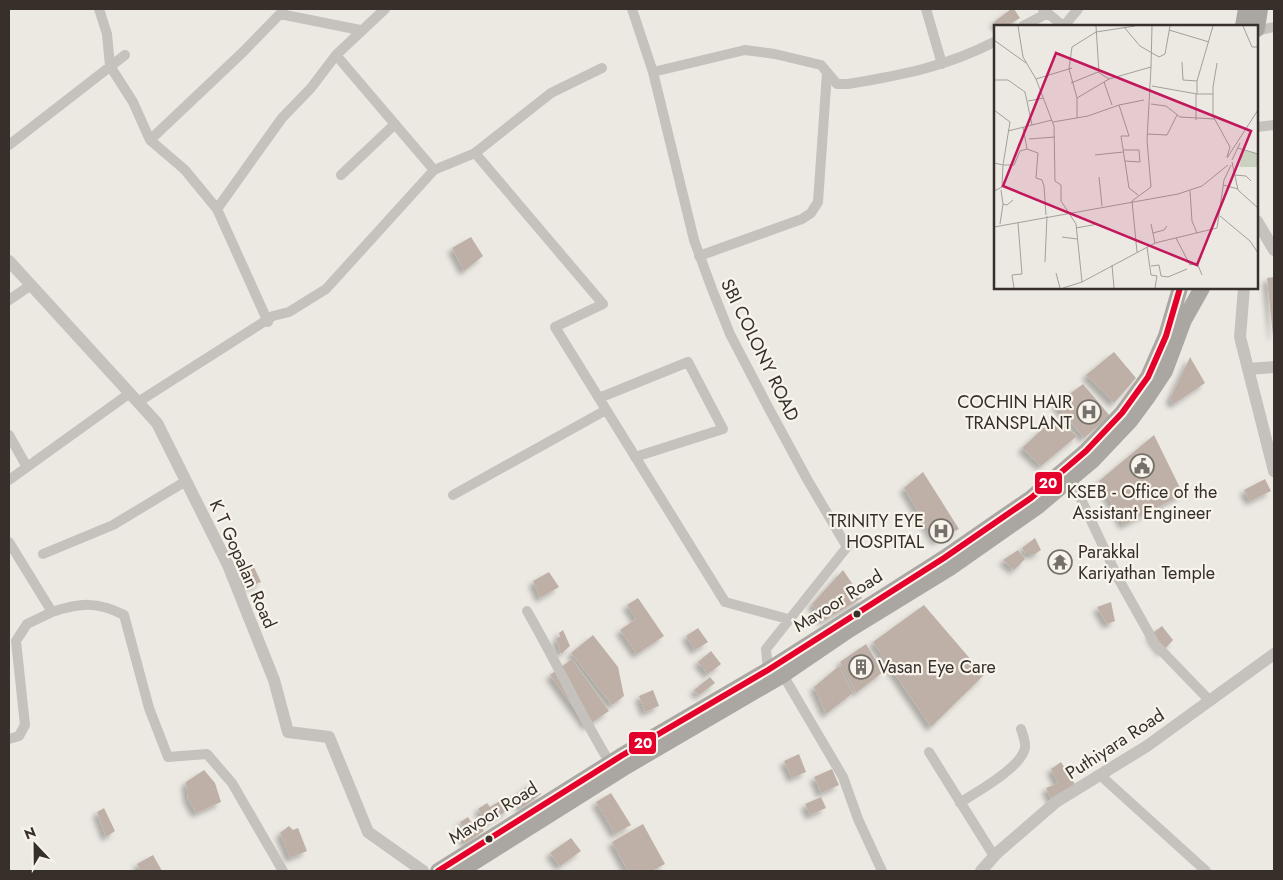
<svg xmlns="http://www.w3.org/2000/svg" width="1283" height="880" viewBox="0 0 1283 880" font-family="Jost,sans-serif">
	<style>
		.building { fill: #beb0a6; filter: url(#shadow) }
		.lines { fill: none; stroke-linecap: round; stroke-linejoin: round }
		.minor { stroke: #c5c1bc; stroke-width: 10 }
		.tertiary { stroke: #c5c1bc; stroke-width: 12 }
		.primary { stroke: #aaa6a1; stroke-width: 16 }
		.bus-1-casing { stroke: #f8f4eb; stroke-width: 10 }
		.bus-1 { stroke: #e4002b; stroke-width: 6 }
		.bus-dot { fill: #362f2a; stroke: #f8f4eb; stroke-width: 2 }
		.labels { text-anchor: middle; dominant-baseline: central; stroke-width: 4.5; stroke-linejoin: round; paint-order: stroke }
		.street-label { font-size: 18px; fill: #362f2a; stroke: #f8f4eb }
		.poi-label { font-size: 18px; fill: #362f2a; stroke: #f8f4eb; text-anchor: end }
		.inset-road { fill: none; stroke: #a39f99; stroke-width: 1 }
		.view { fill: #c2185b; fill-opacity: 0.15; stroke: #c2185b; stroke-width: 2.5 }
		.inset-edge { fill: none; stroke: #362f2a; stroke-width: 2.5 }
		.line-badge { stroke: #f8f4eb; stroke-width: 2 }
		.badge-label { font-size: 14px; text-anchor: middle; font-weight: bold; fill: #fff }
	</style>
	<defs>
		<filter id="shadow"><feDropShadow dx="-4.5" dy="4.5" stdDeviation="2.5" flood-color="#0004"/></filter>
	</defs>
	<rect width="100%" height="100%" fill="#ece9e3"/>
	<path class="building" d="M1011,9H1014L1020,18L1007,26H997L994,22Z
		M471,237L483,256L464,271L452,248Z
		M1274,277V336H1273L1267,278Z
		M1114,352L1136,378L1114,403L1086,375Z
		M1190,357L1205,383L1174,404L1170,399Z
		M1083,384L1110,416L1084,438L1056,404Z
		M1054,418L1077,436L1041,466L1022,448Z
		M1154,435L1183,494L1124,525L1099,481Z
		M923,472L959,529L936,541L904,488Z
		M1265,479L1271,491L1250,501L1244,490Z
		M1035,538L1041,550L1035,554H1026L1022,548Z
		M1018,550L1025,559L1014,570L1003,560Z
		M254,567L261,582L248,587L241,577Z
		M843,570L862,598L823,621L812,604Z
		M549,572L559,587L540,598L533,581Z
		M638,598L664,636L637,654L620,630L636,619L627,605Z
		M1111,602L1115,621L1107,624L1097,607Z
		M924,605L984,675L931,727L873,642Z
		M1162,626L1173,640L1162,652L1150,635Z
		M698,628L708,642L695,650L686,636Z
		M563,630L570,646L561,654L556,638L560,637L559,633Z
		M593,635L618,667L624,696L612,705L571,653Z
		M866,644L883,672L856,693L840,662Z
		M711,651L721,664L708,674L698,662Z
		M572,659L609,711L587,726L550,675Z
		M839,666L853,693L826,714L814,687Z
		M710,677L715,683L699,695L694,690Z
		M653,690L659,706L645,712L639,696Z
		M799,754L806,772L792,778L784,761Z
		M1061,762L1076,786L1052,801L1046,788L1058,783L1051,769Z
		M832,769L839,785L821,793L814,777Z
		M204,770L215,783L221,802L196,813L188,799L186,782Z
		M533,782L541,794L522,808L514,796Z
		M611,793L631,825L615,834L596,802Z
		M821,797L826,808L810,815L805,804Z
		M503,799L509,809L488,823L478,809L487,803L490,807Z
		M104,808L115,831L106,837L97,812Z
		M468,817L471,822L476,819L484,831L466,843L458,830L463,827L460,822Z
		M643,824L665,864L652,871H628L612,842Z
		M289,826L293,830L298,828L307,851L290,858L280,833Z
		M571,838L581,851L560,866L550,853Z
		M153,855L162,871H141L137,864Z"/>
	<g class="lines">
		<path class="minor" d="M99,9L107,34L110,66L133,102L150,140L185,170L217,209L268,322
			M632,9L653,72L694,240L712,289L730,334L767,405L807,479L847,547L766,649L768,670L783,675L843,777L858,819L882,871
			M926,9L942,64
			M1043,9L1063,26
			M1023,26L1048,13
			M1064,26L1078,9
			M1257,31L1274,27
			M336,55L434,170
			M653,72L745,50L775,54L821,65L837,84H848C902,75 946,67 996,41
			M1257,127L1274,125
			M150,140L243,52L280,14L360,30
			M9,145L125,55
			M475,153L551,93L602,68
			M341,175L395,124
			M217,209L282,118L311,88L336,55L385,9
			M699,256L802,219L811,213L818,202L827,73
			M9,300L31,285
			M599,398L688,362L723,429L635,457
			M138,402L273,316L289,312L326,289L434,170L475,153L603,304L555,327L725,602L788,619
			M9,435L27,467
			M9,480L130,393
			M1072,480L1118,578L1155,644L1210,701
			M453,495L606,410
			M9,542L52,612C80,603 97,601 124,615L149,708L168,757L207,754L232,783L283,871
			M43,554L113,525L186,481
			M527,611C556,661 580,714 610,763
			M9,739L19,736L25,725L16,641L27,624L52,612
			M929,752L994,856
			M1100,775L1206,871
			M960,803C976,792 1021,768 1025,748C1026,742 1023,735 1021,729"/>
		<path class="tertiary" d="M1257,221L1274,250
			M9,261L157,423L228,565L274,680L288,732L329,737L368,832L423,871
			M1244,288L1240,337L1274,471
			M1248,369L1274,367
			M981,871L997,853L1056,802L1147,746L1274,654"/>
		<path class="primary" d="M1243,26L1246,9
			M1257,29L1260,9
			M438,871L621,756L768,670L944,558L1031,498L1086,451L1122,413L1148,377L1166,336L1180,288
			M460,871L627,766L783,675L849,630L950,568L1037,507L1093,460L1130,421L1147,398L1165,371L1184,320L1202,288"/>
		<g class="bus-1-casing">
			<path id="bus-1" d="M438,871L621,756L768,670L944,558L1031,498L1086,451L1122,413L1148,377L1166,336L1180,288"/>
		</g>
		<use href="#bus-1" class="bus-1"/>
	</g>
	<defs>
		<g id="hospital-ring" transform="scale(1.25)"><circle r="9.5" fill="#f8f4eb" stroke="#76706b" stroke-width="1.5"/><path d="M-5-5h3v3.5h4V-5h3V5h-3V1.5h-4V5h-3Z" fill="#76706b"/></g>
		<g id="civic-ring" transform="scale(1.25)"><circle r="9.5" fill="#f8f4eb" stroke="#76706b" stroke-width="1.5"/><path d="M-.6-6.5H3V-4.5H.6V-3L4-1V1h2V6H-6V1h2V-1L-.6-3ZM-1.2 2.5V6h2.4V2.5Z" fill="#76706b"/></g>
		<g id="temple-ring" transform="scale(1.25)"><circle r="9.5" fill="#f8f4eb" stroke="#76706b" stroke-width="1.5"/><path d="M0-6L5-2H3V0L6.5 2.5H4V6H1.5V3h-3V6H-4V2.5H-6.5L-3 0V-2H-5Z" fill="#76706b"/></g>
		<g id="building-ring" transform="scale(1.25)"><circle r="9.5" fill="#f8f4eb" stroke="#76706b" stroke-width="1.5"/><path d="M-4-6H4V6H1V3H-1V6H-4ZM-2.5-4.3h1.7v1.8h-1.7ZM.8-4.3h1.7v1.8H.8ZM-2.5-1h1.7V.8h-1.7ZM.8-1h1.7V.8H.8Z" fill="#76706b"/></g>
	</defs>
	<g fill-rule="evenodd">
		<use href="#hospital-ring" x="1089" y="412"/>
		<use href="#civic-ring" x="1142" y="466"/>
		<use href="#hospital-ring" x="941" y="531"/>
		<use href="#temple-ring" x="1060" y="562"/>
		<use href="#building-ring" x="861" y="667"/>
	</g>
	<g class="bus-dot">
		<circle cx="857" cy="614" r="4.5"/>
		<circle cx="489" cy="839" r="4.5"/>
	</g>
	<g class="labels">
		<g class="street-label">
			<text transform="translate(760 350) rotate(64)">SBI COLONY ROAD</text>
			<text transform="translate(243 564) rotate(66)">K T Gopalan Road</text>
			<text transform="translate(838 601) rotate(-32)">Mavoor Road</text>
			<text transform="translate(1115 744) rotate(-33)">Puthiyara Road</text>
			<text transform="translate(493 813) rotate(-32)">Mavoor Road</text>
		</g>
		<g class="poi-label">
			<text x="1072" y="402">COCHIN HAIR<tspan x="1072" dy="21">TRANSPLANT</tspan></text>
			<text x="1142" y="492" text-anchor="middle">KSEB - Office of the<tspan x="1142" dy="21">Assistant Engineer</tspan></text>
			<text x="924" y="521">TRINITY EYE<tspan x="924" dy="21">HOSPITAL</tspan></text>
			<text x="1078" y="552" text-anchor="start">Parakkal<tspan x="1078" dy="21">Kariyathan Temple</tspan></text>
			<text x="878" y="667" text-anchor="start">Vasan Eye Care</text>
		</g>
	</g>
	<g transform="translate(994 25)">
		<rect width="264" height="264" fill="#ece9e3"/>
		<path d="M249,125L264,129V142H245Z" fill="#cbd1bf"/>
		<path class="inset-road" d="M24,1L29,32L42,54L60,101L61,156L67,160V176L82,199L88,257M102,1L105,48M249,1L258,22H264M130,2L146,21L165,32L171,29L176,1M175,5L215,17M0,15L32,38M188,37L189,55L203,56V69H219M223,38L219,62V91L236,122L233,132M42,54L78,43M0,55H14L31,67L38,100M203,56L219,1M110,57L118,80M77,58L104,47L115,54M158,61L203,69M83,73L115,54L157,42L158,1M34,76L50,73M157,79L172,81L186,92L221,94M125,80L150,75M0,85L16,97L9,140H20L26,126L33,124M83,93V73L75,44L78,22L102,7L141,1M202,95V69M59,97L94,91L125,80L135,111H127L135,163L144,170M29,102L33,124L44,128L42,153L48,155L50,161L52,190M14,106L58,95M153,109L173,110L183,90M35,114L61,112M244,123L264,129M129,125H145L146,137L131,136M101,130L129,127M233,133L264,85M238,135L246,118M238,137L244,165L264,183M0,138L9,140L8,162L0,166M241,150L252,151L257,156M105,152L108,181M229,160L244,164M7,165L9,179L13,180L19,175M196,166L198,196L203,208M226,191L256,216L264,228M6,199L9,179M157,199L161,218M0,202L184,169L208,161L234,140M82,203L104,199M159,208L170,205L173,201M68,212L83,214M182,213L196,240L203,238L208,250M153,222L157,250L163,251L161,263M143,227L138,176L157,162L153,115L157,42M51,237L53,191M118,240L120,263M157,241L165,240L167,251M62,248L66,263M167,251L174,252L193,244M20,263L18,250L28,249L24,198M69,263L88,257L161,218L223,203L230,155L237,140"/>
		<path class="view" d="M62,28L257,106L203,240L9,161Z"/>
		<rect width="264" height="264" class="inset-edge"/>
	</g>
	<g class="line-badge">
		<rect x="1034" y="471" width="29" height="24" rx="5" fill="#e4002b"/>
		<rect x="628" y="731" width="29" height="24" rx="5" fill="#e4002b"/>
	</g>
	<g class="badge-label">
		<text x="1048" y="488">20</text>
		<text x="643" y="748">20</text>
	</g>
	<rect width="1283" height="880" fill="none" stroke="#362f2a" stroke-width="20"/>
	<g transform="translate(35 845) rotate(338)" stroke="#f8f4eb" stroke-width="4" paint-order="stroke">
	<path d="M0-4L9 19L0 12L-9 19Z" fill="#362f2a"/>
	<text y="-8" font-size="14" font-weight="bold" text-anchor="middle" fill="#362f2a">N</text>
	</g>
</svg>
